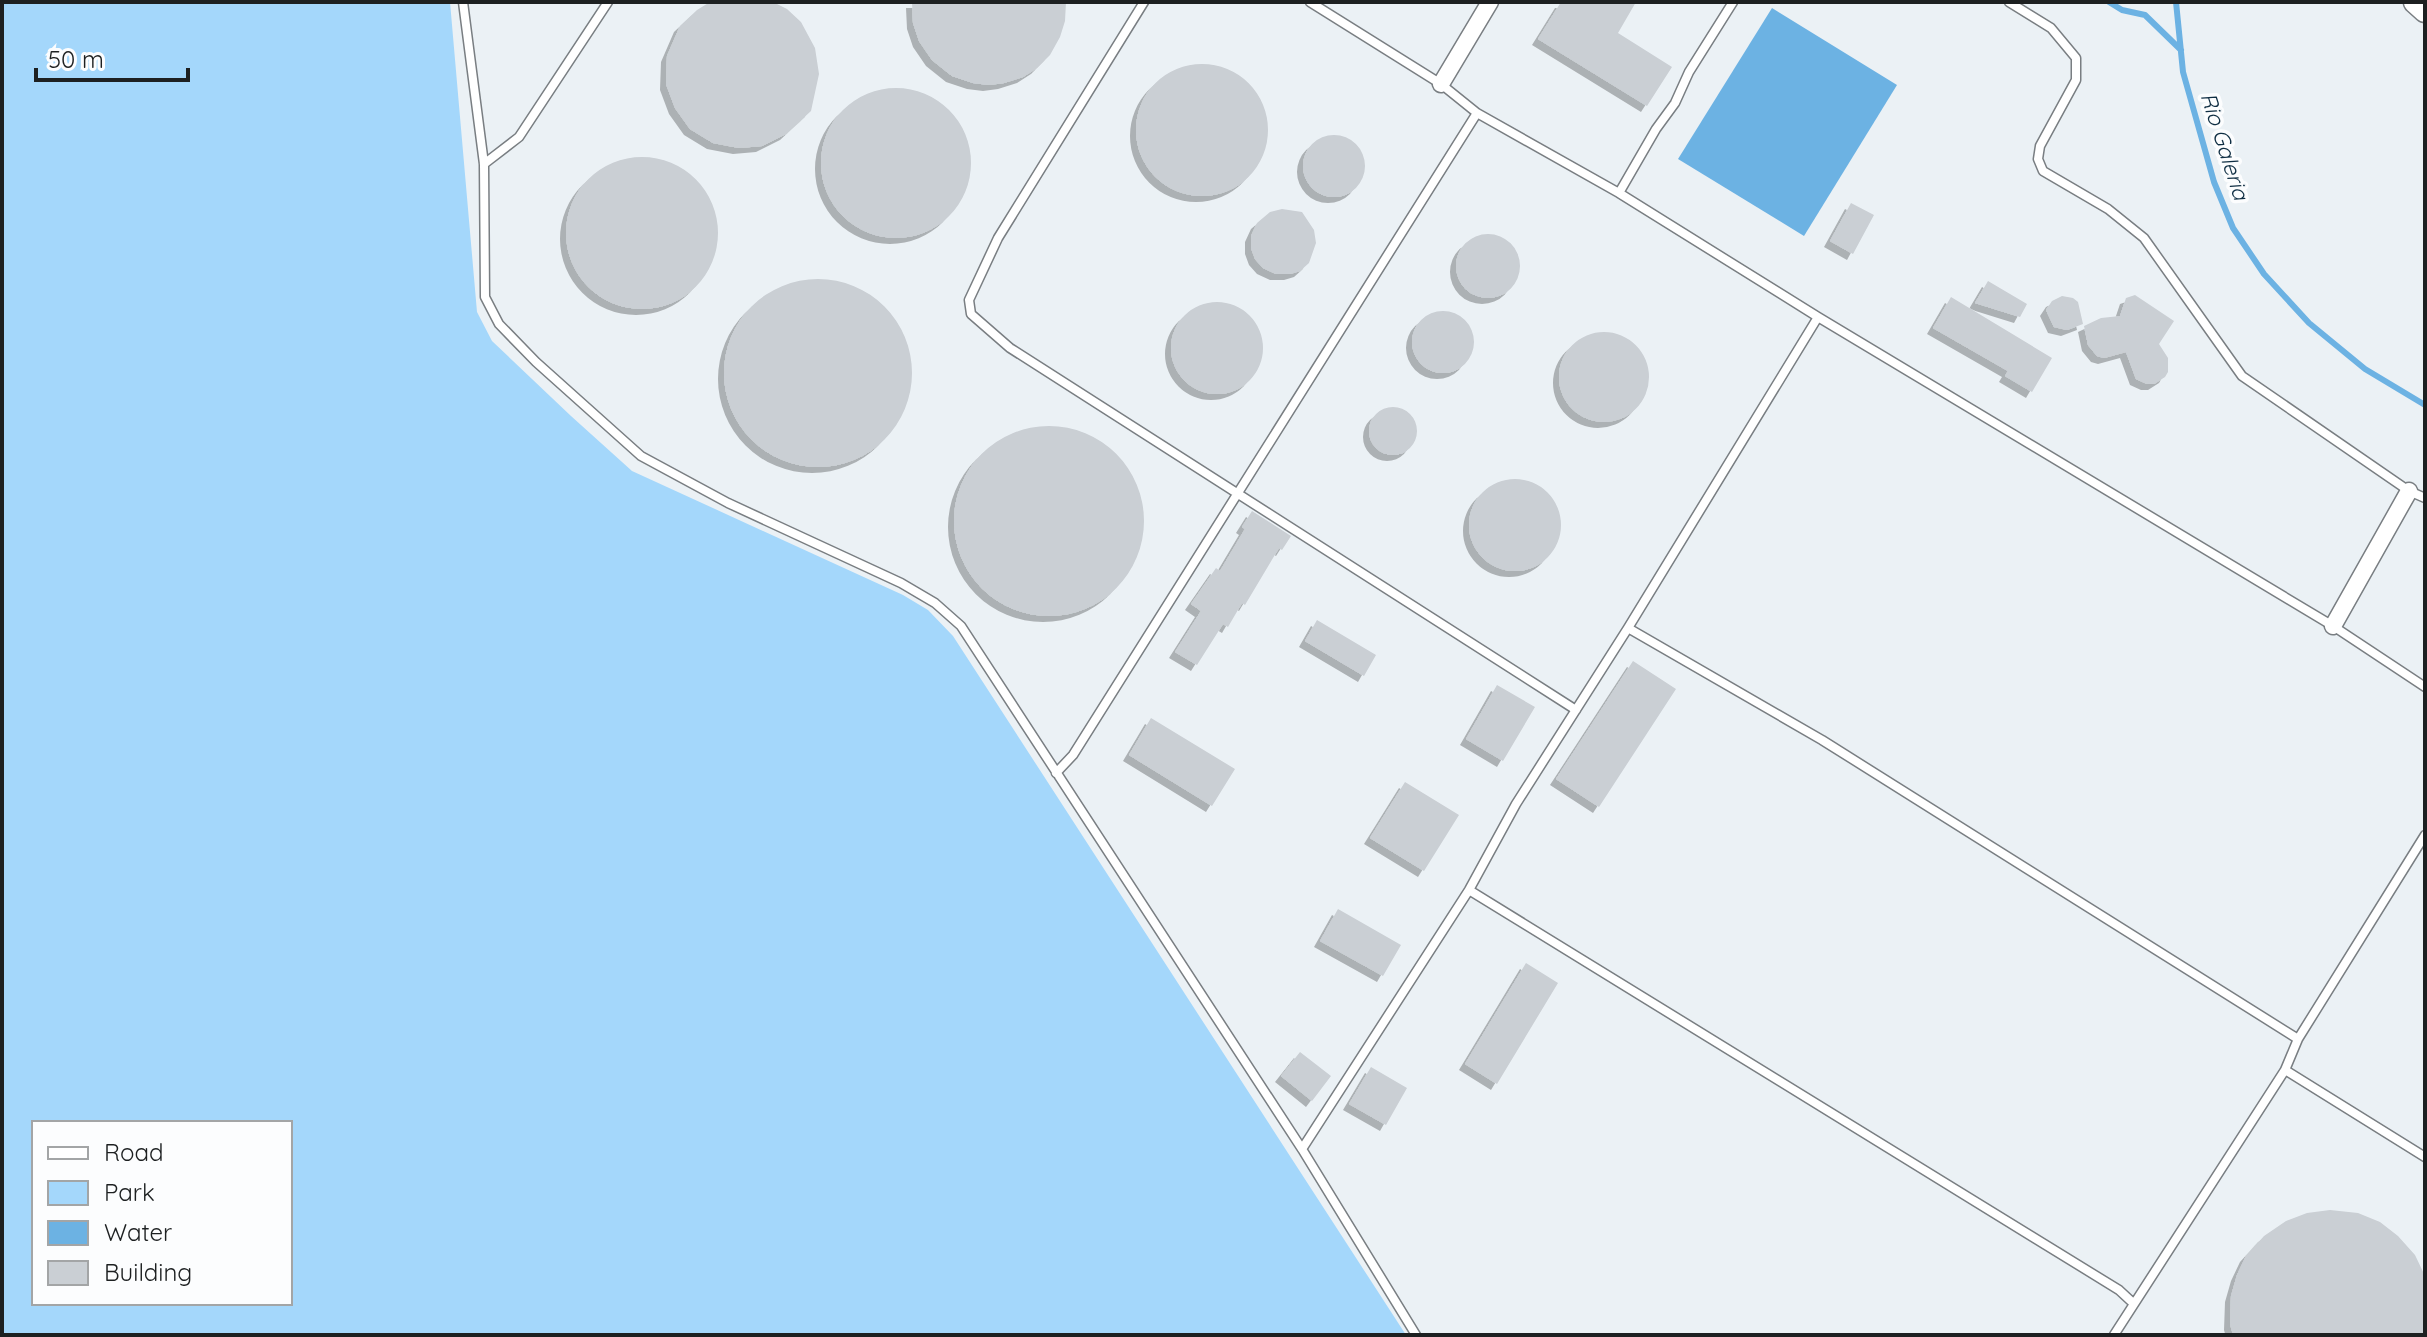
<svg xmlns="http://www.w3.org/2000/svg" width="2427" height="1337" viewBox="0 0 2427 1337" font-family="Quicksand,sans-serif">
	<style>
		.green { fill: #a4d7fb; fill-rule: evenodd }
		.water { fill: #6cb2e3 }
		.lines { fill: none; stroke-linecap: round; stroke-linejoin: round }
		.stream { stroke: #6cb2e3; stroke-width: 6 }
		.building { fill: #cacfd4; filter: url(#shadow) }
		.service-casing { stroke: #797e82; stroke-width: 11 }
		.minor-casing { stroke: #797e82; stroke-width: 19 }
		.secondary-casing { stroke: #797e82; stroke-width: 25 }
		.service { stroke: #fff; stroke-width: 8 }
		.minor { stroke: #fff; stroke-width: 16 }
		.secondary { stroke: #fff; stroke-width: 22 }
		.labels { text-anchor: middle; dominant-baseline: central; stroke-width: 7; stroke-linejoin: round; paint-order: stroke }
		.water-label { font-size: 22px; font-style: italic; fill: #0f2e43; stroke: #fcfdfe }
	</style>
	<defs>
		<filter id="shadow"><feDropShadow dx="-6" dy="6" stdDeviation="0" flood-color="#0004"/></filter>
	</defs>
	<rect width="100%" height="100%" fill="#ebf1f5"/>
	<path class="green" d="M2,2H450L477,312L492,341L571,416L632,471L903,595L928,610L953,636L1406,1335H2ZM34,1123H290V1303H34Z"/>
	<path class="water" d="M1772,8L1897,85L1804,236L1678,159Z"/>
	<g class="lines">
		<path class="stream" d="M2109,2L2122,10L2145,15L2181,50
			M2176,2L2183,72L2214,182L2233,228L2264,274L2309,323L2365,369L2425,405"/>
	</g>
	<path class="building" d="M710,2H773L787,9L801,22L815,48L819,74L811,111L786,134L762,146L739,148L713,143L690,129L675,108L666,84L667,56L680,26L697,10Z
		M912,2H1066L1065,21L1060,37L1050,55L1037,68L1023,77L1004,83L989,85L973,83L952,76L932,60L919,41L913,23Z
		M1561,2H1636L1618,33L1672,67L1647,106L1538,39Z
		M1136 130a66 66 0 1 1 132 0a66 66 0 1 1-132 0Z
		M821 163a75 75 0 1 1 150 0a75 75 0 1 1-150 0Z
		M1303 166a31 31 0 1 1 62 0a31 31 0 1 1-62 0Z
		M566 233a76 76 0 1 1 152 0a76 76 0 1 1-152 0Z
		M1851,203L1874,215L1853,254L1830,241Z
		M1282,209L1302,212L1314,230L1316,243L1309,263L1300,271L1290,274H1276L1263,268L1255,259L1251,248V236L1257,223L1270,212Z
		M1456 266a32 32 0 1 1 64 0a32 32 0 1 1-64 0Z
		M724 373a94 94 0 1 1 188 0a94 94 0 1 1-188 0Z
		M1988,281L2027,304L2020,317L1975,303Z
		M2135,295L2174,321L2159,344L2168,358V372L2165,377L2154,384H2147L2136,379L2126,352L2104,358L2097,356L2088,345L2084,326L2101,318L2120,316L2126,298Z
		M2062,296L2073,298L2078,302L2083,324L2067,330L2054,327L2046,310L2052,301Z
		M1951,297L2052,358L2032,392L2005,376L2008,371L1933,328Z
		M1171 348a46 46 0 1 1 92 0a46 46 0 1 1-92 0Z
		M1412 342a31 31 0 1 1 62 0a31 31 0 1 1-62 0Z
		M1559 377a45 45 0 1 1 90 0a45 45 0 1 1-90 0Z
		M1369 431a24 24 0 1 1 48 0a24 24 0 1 1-48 0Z
		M954 521a95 95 0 1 1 190 0a95 95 0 1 1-190 0Z
		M1469 525a46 46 0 1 1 92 0a46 46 0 1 1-92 0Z
		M1252,511L1291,536L1282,550L1279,548L1245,605L1242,603L1228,627L1223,624L1197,665L1175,652L1201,611L1191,604L1216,568L1220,571L1245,529L1242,527Z
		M1317,620L1376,655L1364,676L1305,641Z
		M1633,661L1676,689L1599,807L1556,779Z
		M1497,685L1535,707L1503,761L1466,739Z
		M1151,718L1235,769L1212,806L1129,755Z
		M1405,782L1459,815L1424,871L1370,838Z
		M1338,909L1401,945L1383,976L1320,941Z
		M1526,963L1558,983L1497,1084L1465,1064Z
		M1300,1052L1331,1076L1312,1101L1281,1076Z
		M1371,1067L1407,1088L1386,1125L1349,1104Z
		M2330,1210L2358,1213L2380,1222L2398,1236L2415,1255L2425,1276V1335H2233L2230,1324L2231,1296L2237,1275L2246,1256L2264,1236L2286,1221L2307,1213Z"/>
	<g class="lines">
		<g class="service-casing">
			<path id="service" d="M463,2L484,164L485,297L499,324L536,362L641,456L728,503L901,583L935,603L961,626L1302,1149L1416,1335
				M1144,2L998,238L969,300L971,314L1010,348L1576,710
				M1310,2L1441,84L1477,113L1619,193L1818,317L2333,626L2425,687
				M2009,2L2051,28L2076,58V80L2040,146L2038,159L2043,171L2108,209L2144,238L2242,376L2409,491L2425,498
				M484,164L519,137L608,2
				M1619,193L1656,129L1675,103L1689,72L1733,2
				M1628,628L1822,740L2298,1039
				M1056,773L1073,755L1477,113
				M1469,890L2119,1290L2133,1303
				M2285,1070L2425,1157
				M1302,1149L1469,890L1516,804L1628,628L1818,317
				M2114,1335L2285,1070L2298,1039L2425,835"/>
		</g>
		<g class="minor-casing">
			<path id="minor" d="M1441,84L1490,2
				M2333,626L2409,491"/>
		</g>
		<g class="secondary-casing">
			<path id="secondary" d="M2415,2L2425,11"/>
		</g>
		<use href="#service" class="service"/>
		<use href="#minor" class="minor"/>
		<use href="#secondary" class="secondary"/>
	</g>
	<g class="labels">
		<g class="water-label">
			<text transform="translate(2225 146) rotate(72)">Rio Galeria</text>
		</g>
	</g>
	<rect width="2427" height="1337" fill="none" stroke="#1d2021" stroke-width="8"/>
	<rect x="32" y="1121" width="260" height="184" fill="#fcfdfe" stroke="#a3a5a6" stroke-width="2"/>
	<rect x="48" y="1147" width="40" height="12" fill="#ffffff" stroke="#a3a5a6" stroke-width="2"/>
	<text x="104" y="1161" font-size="24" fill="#1d2021">Road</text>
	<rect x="48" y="1181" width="40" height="24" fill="#a4d7fb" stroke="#a3a5a6" stroke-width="2"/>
	<text x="104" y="1201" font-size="24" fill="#1d2021">Park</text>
	<rect x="48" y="1221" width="40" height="24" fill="#6cb2e3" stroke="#a3a5a6" stroke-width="2"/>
	<text x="104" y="1241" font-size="24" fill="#1d2021">Water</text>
	<rect x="48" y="1261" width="40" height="24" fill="#cacfd4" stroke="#a3a5a6" stroke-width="2"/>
	<text x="104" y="1281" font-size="24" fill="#1d2021">Building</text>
	<path d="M36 68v12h152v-12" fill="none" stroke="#1d2021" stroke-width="4"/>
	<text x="48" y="68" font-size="24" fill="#1d2021" stroke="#fcfdfe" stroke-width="6" paint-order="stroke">50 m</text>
</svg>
